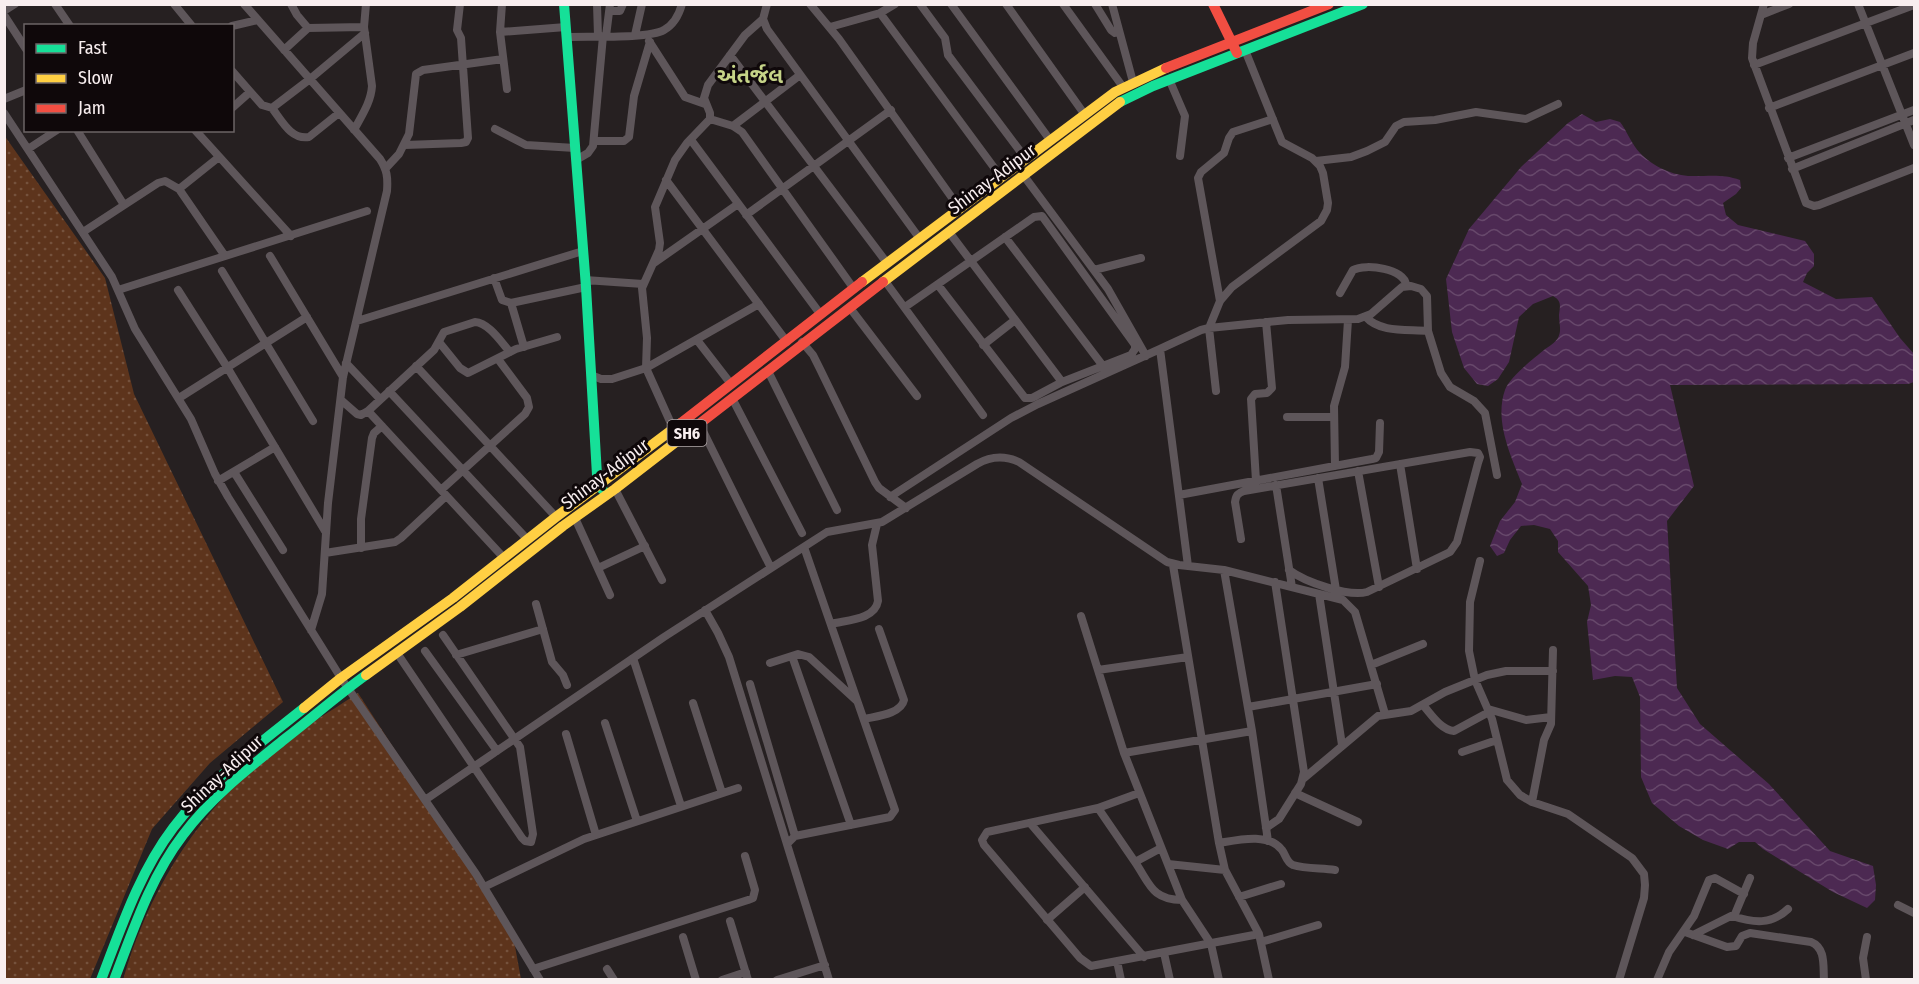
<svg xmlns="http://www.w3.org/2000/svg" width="1919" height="984" viewBox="0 0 1919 984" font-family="'Fira Sans Condensed','Noto Sans Gujarati',sans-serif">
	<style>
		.grass { fill: url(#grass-dots) }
		.water { fill: url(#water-waves) }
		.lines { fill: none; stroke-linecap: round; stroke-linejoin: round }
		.street { stroke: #5e565a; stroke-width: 8 }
		.fast { stroke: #16e098; stroke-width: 10 }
		.slow { stroke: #ffcf43; stroke-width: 10 }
		.jam { stroke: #f24e42; stroke-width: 10 }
		.labels { text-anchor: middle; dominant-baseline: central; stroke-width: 6; stroke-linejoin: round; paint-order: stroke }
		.shield { fill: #0f080a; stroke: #b2a9aa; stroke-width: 1.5 }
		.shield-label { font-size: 16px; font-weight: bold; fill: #f8eeef }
		.street-label { font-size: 18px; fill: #f8eeef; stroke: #0f080a }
		.quarter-label { font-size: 21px; font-weight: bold; fill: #c6d488; stroke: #0f080a }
	</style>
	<defs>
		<pattern id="grass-dots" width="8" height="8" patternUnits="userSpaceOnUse" patternTransform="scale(1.5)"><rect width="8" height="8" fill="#5d341c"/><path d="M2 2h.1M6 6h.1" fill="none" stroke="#75523d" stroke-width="1.8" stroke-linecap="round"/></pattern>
		<pattern id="water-waves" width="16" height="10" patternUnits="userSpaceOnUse" patternTransform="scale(1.5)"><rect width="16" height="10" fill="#4c2952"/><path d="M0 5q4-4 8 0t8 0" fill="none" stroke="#67486b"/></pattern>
	</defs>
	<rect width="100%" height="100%" fill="#262021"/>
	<path class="grass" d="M4,135L105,278L134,394L283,702L210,763L152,829L90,979H5Z
		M358,693L512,930L521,979L123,980C149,888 200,810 274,750C300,729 330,712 358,693Z"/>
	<path class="water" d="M1582,114L1596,122L1610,119L1620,122C1627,131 1632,145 1640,153C1653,167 1676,177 1694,176C1711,176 1724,174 1740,180L1741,188L1736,194L1723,203L1726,215L1738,225L1805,241L1814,254V266L1807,273L1803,282L1836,299L1872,297L1900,338L1914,354V382L1908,384L1670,385L1694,486L1667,521L1677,688L1700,724L1769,784L1830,851L1873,866L1876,885L1875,900L1867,908L1833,892L1763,849L1755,842H1739L1728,849L1703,840L1679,826L1652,803L1641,777L1640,697L1632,677L1615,676L1593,680L1587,622L1591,605L1588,586L1558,552V541L1550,529L1534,525L1521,526L1510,540L1504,553L1497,556L1490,546L1500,521L1515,502L1522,484C1511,456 1494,421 1505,390C1509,378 1534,358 1544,350C1548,347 1555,343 1558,338C1562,330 1559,324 1559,315C1560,306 1562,301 1553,296L1533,304L1519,317L1509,362L1498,379L1488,386L1477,384L1464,368L1452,332L1446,279L1469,229L1485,210L1521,167L1568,123Z"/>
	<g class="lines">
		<path class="street" d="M55,4L70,26
			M174,4L192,26
			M244,4L380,159C387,170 388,177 387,191L343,377L328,503L322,594L311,630
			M291,4L297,15L308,28
			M502,4L500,32L507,89
			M597,4L598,36
			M767,4L763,19L767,29L920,239
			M810,4L839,39L960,209
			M920,4L945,38L948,55L1026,159
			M951,4L1050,140
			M1006,4L1085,115
			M1063,4L1123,87
			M1095,4L1111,30L1115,33L1119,31
			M1112,4L1133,82
			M1764,4L1753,43L1752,58L1806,203L1814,206L1819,205L1914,168
			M1858,4L1914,145
			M4,11L15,4
			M610,11H620L623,4
			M880,13L1001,177
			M4,15L26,49
			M1761,15L1789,4
			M232,26L258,20
			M830,27L880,13L895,4
			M500,32L566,27
			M635,35L642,4
			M606,36L610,4
			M566,37C587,36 649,39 664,30C673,25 679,15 682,4
			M649,41L685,97L705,104
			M284,50L308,28L364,27
			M730,55L887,263
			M1754,65L1914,5
			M232,71L262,105L272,108L310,79L365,33
			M1169,79L1185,116L1180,156
			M4,99L26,90
			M232,108L250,92
			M272,108C282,121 291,140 309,137L339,113
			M1769,108L1914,53
			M4,113L112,277L135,329L191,419L215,474L228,497L341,678L476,874L540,980
			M710,119L733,126L742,132L854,289
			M733,126L800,75
			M495,129L526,145L575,148
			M77,130L124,205
			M195,130L291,236
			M354,130C362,115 371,102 372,86L364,27L366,4
			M691,140L821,315
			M594,141H624L629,137L634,96L650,42
			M405,145L461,143L466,142L468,138L461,38L457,30L460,4
			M28,149L57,130
			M1788,158L1914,110
			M576,160L588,153L593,146L603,36
			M1316,161L1351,157L1367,151L1385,142L1396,126L1404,122L1435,120L1476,112L1526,119L1558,104
			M386,168L399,154L409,134L416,74L423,70L503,59
			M1792,169L1914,120
			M1024,176L1108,289L1146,356
			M666,180L787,342
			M179,189L219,157
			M746,215L891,110
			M83,232L158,183L165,181L179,189L225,256
			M949,232L1062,382
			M1005,237L1103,366
			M270,256L343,377
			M654,263L738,204
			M1094,270L1141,258
			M222,271L313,421
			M494,278L502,300L511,303L586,287
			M585,280L643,284
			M885,281L983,415
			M118,290L367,211
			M178,290L227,367L325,531
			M1340,293L1353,270C1366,263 1405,269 1406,285
			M1220,301L1198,178L1201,172L1224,153L1229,138L1233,132L1273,119
			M511,303L524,347
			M905,307L1034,217L1042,216L1135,345V349L1131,355L1062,382L1032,398H1025L938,285
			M850,308L917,396
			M1366,317C1380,333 1408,329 1428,331
			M357,321L583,251
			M697,340L731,384
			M439,342L460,368L468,373L516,349L557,337
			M802,342L813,355L820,369L875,482L879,488L906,508
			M983,345L1015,320
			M1160,349L1201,330L1209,328L1288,320L1358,319L1371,314L1402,287L1411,286L1421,289L1427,296L1428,331L1441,373L1450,387L1474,401L1485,413L1497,475
			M346,363L380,399
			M416,366L556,517
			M768,371L837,510
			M591,375L601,379H612L646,368L759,304
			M389,391L527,539
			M1216,391L1209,328L1220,301L1232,287L1321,221L1327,210L1328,203L1323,173L1320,166L1312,158L1282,142L1245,50
			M179,398L307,317
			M732,398L802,533
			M341,400L357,414L361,415L368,411L434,350L444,332L475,322C489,323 501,342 510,352
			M368,411L504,558
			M1287,417H1334
			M699,423L771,568
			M673,428L646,368L647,338L642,288L659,250L660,243L655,207L675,160L687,143L710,119V113L704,98L708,85L745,35L763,19
			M1400,464L1417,569
			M1335,466L1334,406L1345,367L1348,320
			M1358,471L1379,587
			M234,472L283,550
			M1318,478L1336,590
			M218,481L275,447
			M1256,481L1251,399L1255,394L1267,393L1272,388L1266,322
			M1276,485L1292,587
			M615,489L662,580
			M441,490L525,414L529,407L527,398L498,359
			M1179,495L1372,459L1376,458L1379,452L1380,423
			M890,497L1011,418L1038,404L1160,349L1188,566
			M575,518L610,595
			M1241,539L1235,502C1236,495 1238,493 1244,491L1470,452L1478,453L1480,457L1478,463L1457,542L1450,552L1367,592C1348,597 1305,582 1289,570
			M361,548V519L372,438L374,433L382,426
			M325,553L395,542L401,538L446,496
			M1480,561L1470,602L1469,651L1475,680L1492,719L1507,780L1520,795L1532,802L1568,814L1632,858L1644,874L1645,885L1644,898L1619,980
			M1173,565L1219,843L1225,870
			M598,568L645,546
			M1224,570L1252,731L1268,841
			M1319,594L1342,745
			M536,604L552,662L563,675L567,685
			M705,610L718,633L729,657L829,980
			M1081,616L1124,753L1182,900L1211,944L1219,980
			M831,624C846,620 875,620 878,601L872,545L877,524
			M425,651L497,751
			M397,653L522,838L525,841L531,842L533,834L520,747L443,635
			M456,655L543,629
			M792,656L851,825
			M633,658L681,806
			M770,663L798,654L809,657L857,701
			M1371,665L1423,644
			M1098,670L1188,657
			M750,684L795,836
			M693,703L722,793
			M1423,705C1431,714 1441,730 1454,731L1489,712
			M1248,707L1377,684
			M1488,709L1526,720L1551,717
			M864,719C877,716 901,714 904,700L879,629
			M605,723L637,821
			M566,734L596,835
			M1462,752L1497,740
			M1124,753L1252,731
			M1303,779L1378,716L1411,711L1445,692L1487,675L1506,671H1553
			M1295,793L1358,822
			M425,800L664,637L827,532L882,522L977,464C991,456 1004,455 1019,462L1167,562L1179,565L1224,570L1343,600L1355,612L1385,714
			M1532,802L1544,740L1551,724L1553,650
			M1098,808L1139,793
			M1030,823L1144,957
			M1266,828L1279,819L1301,784L1304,772L1275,582
			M1219,843C1237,840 1269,832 1282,850C1286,855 1286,862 1293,865C1305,869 1322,868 1335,870
			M787,844L795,836L890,817L895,810L804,547
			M1161,848L1135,862L1098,808L987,832L982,840L984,845L1080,958L1091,966L1259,934
			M1135,862C1150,884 1152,900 1182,900
			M1168,864L1225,870L1259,934L1269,980
			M484,887L584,839L738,788
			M1239,897L1281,884
			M1898,905L1914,913
			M1732,916C1754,923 1771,925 1788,909
			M1047,920L1085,887
			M730,921L748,980
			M1685,932L1727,947L1736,946L1742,936L1750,933L1811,942C1826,948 1823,966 1824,980
			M1693,935L1735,914L1750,878
			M683,937L696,980
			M1261,942L1318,925
			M1164,953L1170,980
			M1117,961L1121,980
			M533,969L748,900L753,898L755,890L745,856
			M607,969L614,980
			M722,980L746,972
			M777,980L825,965
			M1657,980L1669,952L1694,916L1709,880L1715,878L1744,894
			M1866,980L1863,958L1867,937"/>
		<path class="fast" d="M564,4L586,287L597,475L599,486L603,490
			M1120,102L1153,86L1363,4
			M101,980C121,928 139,873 173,828C209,780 258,745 304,708
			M114,980C133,931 150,878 183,835C211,797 250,767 286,738C313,717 338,695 366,675"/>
		<path class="slow" d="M862,282L1115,92L1166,68
			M883,282L1120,102
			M366,675L460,607L563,526L615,489L681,438
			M304,708L341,678L453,598L556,517L681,423"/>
		<path class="jam" d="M1213,4L1237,53
			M1166,68L1329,4
			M681,423L862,282
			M681,438L883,282"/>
	</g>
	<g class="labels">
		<rect class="shield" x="667.5" y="420" width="39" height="26" rx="4.5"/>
		<g class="shield-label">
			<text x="687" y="433">SH6</text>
		</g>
		<g class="street-label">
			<text transform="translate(992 179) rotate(-37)">Shinay-Adipur</text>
			<text transform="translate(605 474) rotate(-37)">Shinay-Adipur</text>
			<text transform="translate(222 774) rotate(-43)">Shinay-Adipur</text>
		</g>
		<g class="quarter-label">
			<text x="750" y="76">અંતર્જલ</text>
		</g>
	</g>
	<rect width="1919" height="984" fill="none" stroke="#f8eeef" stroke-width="12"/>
	<rect x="24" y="24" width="210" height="108" fill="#0f080a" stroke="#6c6466" stroke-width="1.5"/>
	<rect x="36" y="44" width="30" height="9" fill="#16e098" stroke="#6c6466" stroke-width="1.5"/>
	<text x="78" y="54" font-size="18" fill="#f8eeef">Fast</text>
	<rect x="36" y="74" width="30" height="9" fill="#ffcf43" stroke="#6c6466" stroke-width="1.5"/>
	<text x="78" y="84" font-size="18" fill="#f8eeef">Slow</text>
	<rect x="36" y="104" width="30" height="9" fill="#f24e42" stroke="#6c6466" stroke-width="1.5"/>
	<text x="78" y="114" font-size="18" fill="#f8eeef">Jam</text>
</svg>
